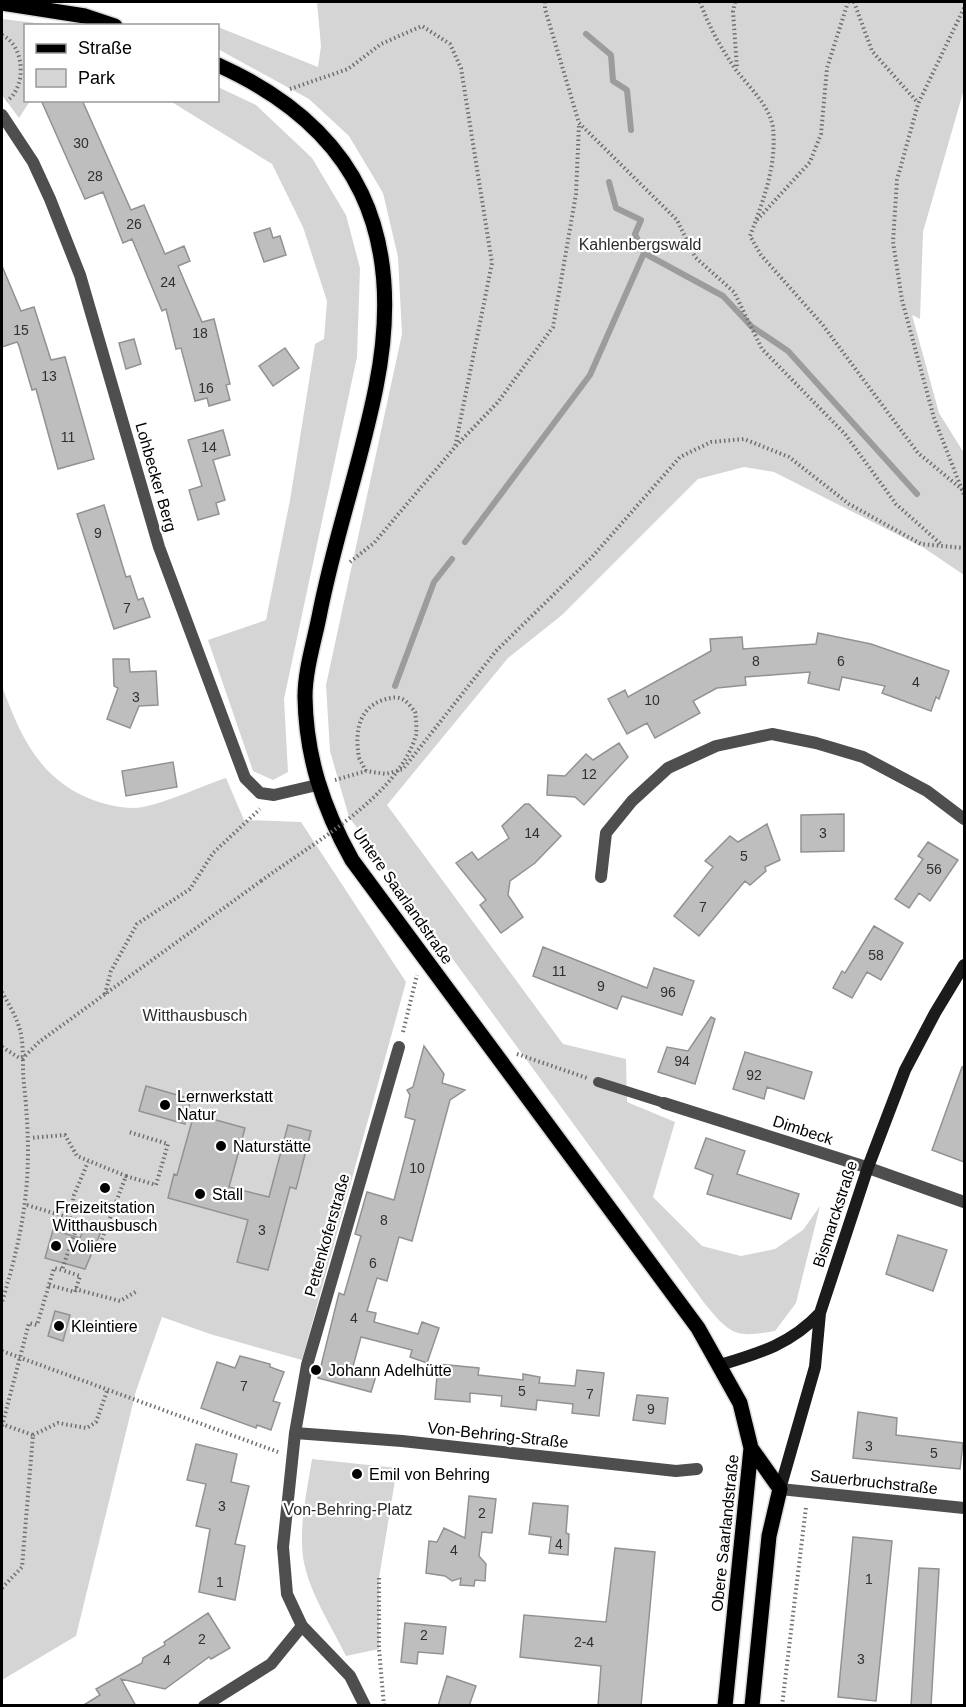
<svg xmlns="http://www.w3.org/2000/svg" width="966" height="1707" viewBox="0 0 966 1707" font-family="Arial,sans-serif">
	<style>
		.green { fill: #d5d5d5 }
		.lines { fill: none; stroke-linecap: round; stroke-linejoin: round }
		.stream { stroke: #9c9c9c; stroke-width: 6 }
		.building { fill: #bebebe; stroke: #929292; stroke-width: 1.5 }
		.primary-casing { stroke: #dbdbdb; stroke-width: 18 }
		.path { stroke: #707070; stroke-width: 4; stroke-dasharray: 1.5 3; stroke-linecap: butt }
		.service { stroke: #4e4e4e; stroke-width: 10 }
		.minor { stroke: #4e4e4e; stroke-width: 12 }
		.secondary { stroke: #1b1b1b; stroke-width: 12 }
		.primary { stroke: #000; stroke-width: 15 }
		.path-bridge { stroke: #707070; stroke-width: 4; stroke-dasharray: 1.5 3; stroke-linecap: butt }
		.poi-dot { fill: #000; stroke: #fff; stroke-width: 2 }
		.labels { text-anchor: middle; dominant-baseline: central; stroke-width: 4.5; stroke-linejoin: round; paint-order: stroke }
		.number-label { font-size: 14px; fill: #303030 }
		.park-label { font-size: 16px; fill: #2c2c2c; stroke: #fff }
		.street-label { font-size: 16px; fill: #000; stroke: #fff }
		.poi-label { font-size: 16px; fill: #000; stroke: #fff; text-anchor: start }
	</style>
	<rect width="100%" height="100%" fill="#fff"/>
	<path class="green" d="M317,2H964V89L923,232L920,319L912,315L939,413L964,453V575L924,548L774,472L744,467L698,479L562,615L508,658L387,805L563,1044L626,1059L627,1102L675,1122L653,1197L702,1246L741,1256L775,1249L803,1230L820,1206L796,1303L775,1331C735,1338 731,1335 705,1304L349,817L330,751L326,685L402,334L398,257L383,193L349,136L309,99L218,49V27L318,67L321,46Z
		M2,19L53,25L26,26V100L30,101L19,118L2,95Z
		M218,87L256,105L312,158L346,215L360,268L357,357L284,699L288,772L273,780L253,771L208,640L266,620L290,500L315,344L324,339L327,301L303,227L272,164L170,101L218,100Z
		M2,686C20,736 40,780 93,800C107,805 128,810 143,807C171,801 199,787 226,778L244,820L301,822L406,982L302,1360L210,1334L162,1317L136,1391L76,1636L2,1680Z
		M312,1459L397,1468L379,1578V1649L346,1656C331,1625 308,1591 303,1557C299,1525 307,1491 312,1459Z"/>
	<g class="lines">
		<path class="stream" d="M586,34L611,55L613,81L627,90L631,130
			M609,182L616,208L641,220L635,234L644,253L723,296L751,326L788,351L917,494
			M465,542L590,375L644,253
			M395,686L434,582L452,559"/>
	</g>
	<path class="building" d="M41,100H82L131,210L144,205L165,254L184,246L190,261L178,266L202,322L214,319L230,384L226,385L230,400L209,406L207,398L195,401L181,348L176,349L166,309L162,311L132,239L123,243L103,192L85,199Z
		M270,228L273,238L280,236L286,255L264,262L254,233Z
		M2,266L21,311L34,307L51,360L65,357L94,459L58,469L36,389L32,390L19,346L17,342L2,347Z
		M134,339L141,364L126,369L119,343Z
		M285,348L299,368L273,386L259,366Z
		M223,430L230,455L213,460L225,500L216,503L219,514L198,520L189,490L202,486L188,440Z
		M104,505L126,577L130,576L138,600L143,598L150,617L114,629L77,514Z
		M818,633L871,644L949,671L939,699L936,697L931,711L882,693L885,686L842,677L839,690L808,683L810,672L745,677L746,685L717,688L693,701L700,713L655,738L647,723L627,734L608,699L625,690L628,697L711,651L710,639L742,637L743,649L816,644Z
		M113,659H129L130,672L156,671L158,705L139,706L130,728L107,719L118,688L114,686Z
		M619,743L628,757L584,805L575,797L547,795L548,775L565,776L586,754L593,760Z
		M173,762L177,787L126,796L122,771Z
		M525,804H529L561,836L535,863L510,881L508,895L523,917L501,933L480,905L486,900L456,863L472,852L478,860L509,838L502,826Z
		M844,814V851L801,852V815Z
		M767,824L780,860L765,867L766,871L750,885L745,881L699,936L674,916L713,867L705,861L730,836L738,842Z
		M928,842L958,860L930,901L919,893L909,908L895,899L923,859L918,856Z
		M874,926L903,943L881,980L867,972L852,998L833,988L842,971L845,973Z
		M543,947L647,988L654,968L694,981L682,1015L622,996L617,1009L533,976Z
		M711,1017L715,1019L695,1084L658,1072L667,1047L688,1051Z
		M424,1046L444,1074L442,1083L465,1090L450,1100L412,1241L399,1237L387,1281L377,1278L367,1311L376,1313L374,1322L418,1334L422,1322L439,1328L427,1363L410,1357L412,1350L361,1337L352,1370L376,1376L371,1392L318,1378L339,1293L344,1295L361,1236L355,1234L367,1192L394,1200L415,1120L405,1117L410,1095L407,1090L413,1087Z
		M745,1052L812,1072L804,1099L767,1087L764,1099L733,1089Z
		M962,1067H964V1162L932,1150Z
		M146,1086L191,1099L185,1124L139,1111Z
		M194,1114L245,1128L229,1187L269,1197L288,1125L311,1131L296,1189L290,1187L268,1270L237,1262L248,1220L168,1198L174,1174L177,1175Z
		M706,1138L745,1151L737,1174L799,1194L791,1219L707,1194L713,1175L695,1168Z
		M93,1226L100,1234L85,1269L45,1258L53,1230L80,1238L84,1228Z
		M898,1235L947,1250L933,1291L886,1274Z
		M55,1311L70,1315L63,1341L48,1336Z
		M240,1356L270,1364V1367L284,1372L273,1401L280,1403L271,1430L257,1425L256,1428L201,1408L217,1362L235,1368Z
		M438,1364L479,1368L478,1375L523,1380V1374L540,1377L539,1383L575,1386L577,1370L604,1373L599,1416L572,1413L573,1404L537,1400L536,1410L501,1406L502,1396L470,1393V1402L435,1399Z
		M637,1395L668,1398L665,1424L633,1420Z
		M858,1412L897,1418L896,1435L963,1443L960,1469L853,1458Z
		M196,1444L237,1454L231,1482L249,1486L235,1544L245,1546L235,1600L199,1592L210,1529L196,1526L206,1484L187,1480Z
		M469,1496L496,1499L492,1533L482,1532L479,1556L486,1564L485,1581L475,1580L474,1586L460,1585L461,1578L452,1581L445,1576L426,1573L429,1541L437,1542L444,1528L465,1538Z
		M533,1503L568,1506L566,1533L569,1534L568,1555L549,1553L551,1537L529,1534Z
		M853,1537L892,1541L876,1701L838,1697Z
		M615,1548L655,1552L641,1706H598L601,1666L520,1657L524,1615L606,1622Z
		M919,1568L939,1569L931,1706H911Z
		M208,1613L230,1648L211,1659L209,1657L165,1689L121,1679L136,1706H82L100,1695L96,1689L142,1663L143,1658L165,1645L164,1642Z
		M405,1623L446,1627L443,1654L418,1652L417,1664L401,1662Z
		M447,1676L476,1686L469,1706H438Z"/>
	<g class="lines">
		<g class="primary-casing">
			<path id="primary" d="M2,3L85,16L115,26
				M218,65C360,129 406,236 376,387C361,463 335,536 320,612C315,639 305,669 305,697C306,757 323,808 352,860L698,1328L740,1403L751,1448L780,1489L769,1536L752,1706
				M725,1706L751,1448"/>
		</g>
		<path class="path" d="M545,2V9L579,123L677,220L695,257L734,292L762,349L845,434L896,504L942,545
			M700,2C709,27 721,48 736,70C749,87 770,106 773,128C777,165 763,202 750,236L761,255L822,324L918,453L964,491
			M735,2L733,11L737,69
			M854,2L872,51L918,103
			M964,8L918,104L897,180L893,242L902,300L934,418L964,495
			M2,35C25,46 27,86 7,101
			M290,89L348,69L381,44L422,26L450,44L461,68L492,263L455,447
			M757,220L810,162L821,134L827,68L848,2
			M350,562L374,543L455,447L498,402L553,327L576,194L579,124
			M359,758L366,771
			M335,780L366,771L386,774L403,769L496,651L592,557L680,457L711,442L744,439L789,457L849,504L921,544L964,548
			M2,992C9,1005 18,1019 21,1034C24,1050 22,1068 24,1084C33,1170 27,1220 2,1302
			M105,994L111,971L137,924L190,889L213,853L260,809
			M403,1032L417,975
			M2,1047L21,1059
			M517,1054L587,1078
			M22,1059L39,1042L261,881
			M126,1176L156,1185L168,1144L129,1132
			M27,1205L106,1229
			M70,1218L74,1195L88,1162
			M71,1243L80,1220
			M49,1285L75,1292L80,1276L62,1270
			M75,1289L120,1301L137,1291
			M2,1351L278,1452
			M2,1426L29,1323L37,1325L54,1268L62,1270L71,1243L97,1252L126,1176L77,1156L65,1135L30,1138
			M33,1435L58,1423L87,1428L96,1422L107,1391
			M379,1578V1649L384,1706
			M2,1588L22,1567L33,1435L2,1424
			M782,1706L806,1507"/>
		<path class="service" d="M598,1082L664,1103"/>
		<path class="minor" d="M2,115L33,162L50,199L80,275L159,547L245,778L260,793L274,795L317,785
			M601,877L606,833L632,801L668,768L716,746L772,734L816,743L863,757L927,791L964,819
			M664,1103L863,1166L964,1202
			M295,1433L402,1441L676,1471L697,1469
			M780,1489L964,1508
			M204,1706L271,1664L302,1626
			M365,1706L350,1676L302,1626L287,1594L283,1547L295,1433L307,1365L399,1047"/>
		<path class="secondary" d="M720,1365C760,1353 791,1344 820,1313
			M780,1489L815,1367L820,1313L868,1167L905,1070L935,1013L964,965"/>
		<use href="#primary" class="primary"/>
		<path class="path-bridge" d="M261,881C310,845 399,796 416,735C417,728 416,719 415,712C412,708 407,701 402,699C396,696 389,698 383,700C357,709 355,734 359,758"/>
	</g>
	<g class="poi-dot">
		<circle cx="165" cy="1105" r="6"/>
		<circle cx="221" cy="1146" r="6"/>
		<circle cx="105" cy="1188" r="6"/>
		<circle cx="200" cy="1194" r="6"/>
		<circle cx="56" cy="1246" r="6"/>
		<circle cx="59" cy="1326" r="6"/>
		<circle cx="316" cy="1370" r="6"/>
		<circle cx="357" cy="1474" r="6"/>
	</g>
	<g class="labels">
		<g class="number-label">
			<text x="81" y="143">30</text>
			<text x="95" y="176">28</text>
			<text x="134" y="224">26</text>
			<text x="168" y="282">24</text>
			<text x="21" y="330">15</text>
			<text x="200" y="333">18</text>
			<text x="49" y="376">13</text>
			<text x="206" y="388">16</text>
			<text x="68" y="437">11</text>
			<text x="209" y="447">14</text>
			<text x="98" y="533">9</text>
			<text x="127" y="608">7</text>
			<text x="756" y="661">8</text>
			<text x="841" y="661">6</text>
			<text x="916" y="682">4</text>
			<text x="136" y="697">3</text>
			<text x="652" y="700">10</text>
			<text x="589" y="774">12</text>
			<text x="532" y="833">14</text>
			<text x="823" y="833">3</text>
			<text x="744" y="856">5</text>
			<text x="934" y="869">56</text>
			<text x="703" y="907">7</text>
			<text x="876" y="955">58</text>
			<text x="559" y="971">11</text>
			<text x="601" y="986">9</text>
			<text x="668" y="992">96</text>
			<text x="682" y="1061">94</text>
			<text x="754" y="1075">92</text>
			<text x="417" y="1168">10</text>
			<text x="384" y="1220">8</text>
			<text x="262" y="1230">3</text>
			<text x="373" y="1263">6</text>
			<text x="354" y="1318">4</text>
			<text x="244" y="1386">7</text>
			<text x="522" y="1391">5</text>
			<text x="590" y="1394">7</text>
			<text x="651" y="1409">9</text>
			<text x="869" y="1446">3</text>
			<text x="934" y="1453">5</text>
			<text x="222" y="1506">3</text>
			<text x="482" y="1513">2</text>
			<text x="559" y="1544">4</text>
			<text x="454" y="1550">4</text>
			<text x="869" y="1579">1</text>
			<text x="220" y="1582">1</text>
			<text x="424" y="1635">2</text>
			<text x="202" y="1639">2</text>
			<text x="584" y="1642">2-4</text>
			<text x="861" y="1659">3</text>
			<text x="167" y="1660">4</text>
		</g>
		<g class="park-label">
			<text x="640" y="244">Kahlenbergswald</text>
			<text x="195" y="1015">Witthausbusch</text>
			<text x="348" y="1509">Von-Behring-Platz</text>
		</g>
		<g class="street-label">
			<text transform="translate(156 477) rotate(74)">Lohbecker Berg</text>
			<text transform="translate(403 896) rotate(55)">Untere Saarlandstraße</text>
			<text transform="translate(803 1130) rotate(18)">Dimbeck</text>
			<text transform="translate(835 1214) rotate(-72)">Bismarckstraße</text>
			<text transform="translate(327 1235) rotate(-74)">Pettenkoferstraße</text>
			<text transform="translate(498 1435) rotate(6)">Von-Behring-Straße</text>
			<text transform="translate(874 1482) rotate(6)">Sauerbruchstraße</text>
			<text transform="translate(725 1533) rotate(-84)">Obere Saarlandstraße</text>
		</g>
		<g class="poi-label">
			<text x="177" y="1096">Lernwerkstatt<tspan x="177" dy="18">Natur</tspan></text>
			<text x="233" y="1146">Naturstätte</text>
			<text x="212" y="1194">Stall</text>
			<text x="105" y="1207" text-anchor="middle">Freizeitstation<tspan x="105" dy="18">Witthausbusch</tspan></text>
			<text x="68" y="1246">Voliere</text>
			<text x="71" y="1326">Kleintiere</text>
			<text x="328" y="1370">Johann Adelhütte</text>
			<text x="369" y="1474">Emil von Behring</text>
		</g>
	</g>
	<rect width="966" height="1707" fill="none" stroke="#000000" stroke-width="6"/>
	<rect x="24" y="24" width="195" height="78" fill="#ffffff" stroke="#999999" stroke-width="1.5"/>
	<rect x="36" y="44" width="30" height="9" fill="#000000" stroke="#999999" stroke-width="1.5"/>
	<text x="78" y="54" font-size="18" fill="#000000">Straße</text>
	<rect x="36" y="69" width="30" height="18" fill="#d5d5d5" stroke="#999999" stroke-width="1.5"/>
	<text x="78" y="84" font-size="18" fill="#000000">Park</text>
</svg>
